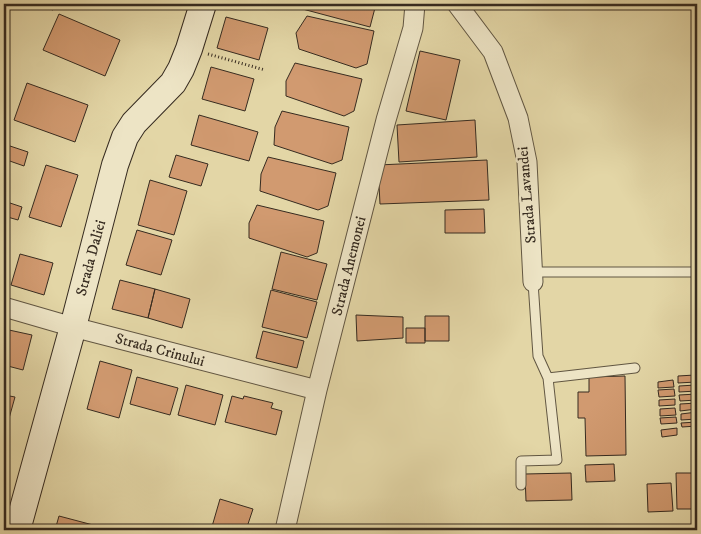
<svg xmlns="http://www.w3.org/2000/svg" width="701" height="534" viewBox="0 0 701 534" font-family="'IM FELL DW Pica',serif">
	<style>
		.building { fill: #d19a70; stroke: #362b20 }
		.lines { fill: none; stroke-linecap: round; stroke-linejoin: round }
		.lane-casing { stroke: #615642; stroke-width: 11 }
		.street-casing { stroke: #615642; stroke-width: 21 }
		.secondary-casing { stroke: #362b20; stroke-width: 28 }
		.path { stroke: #362b20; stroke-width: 3; stroke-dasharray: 1 2.5; stroke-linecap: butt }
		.lane { stroke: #ede4c5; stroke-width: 9 }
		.street { stroke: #ede4c5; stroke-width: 19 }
		.secondary { stroke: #ede4c5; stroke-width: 26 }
		.labels { text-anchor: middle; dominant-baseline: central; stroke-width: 4.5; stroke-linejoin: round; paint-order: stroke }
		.street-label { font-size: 15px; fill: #362b20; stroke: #ede4c5 }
	</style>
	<rect width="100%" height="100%" fill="#e3d6a6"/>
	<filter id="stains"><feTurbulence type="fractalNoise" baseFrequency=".004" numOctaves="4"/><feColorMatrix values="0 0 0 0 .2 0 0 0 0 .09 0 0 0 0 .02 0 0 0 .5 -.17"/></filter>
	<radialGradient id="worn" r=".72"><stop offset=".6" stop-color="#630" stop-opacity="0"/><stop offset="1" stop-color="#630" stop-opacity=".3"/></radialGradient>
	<path class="building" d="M4,4H10L4,29Z
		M33,4H55L53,10Z
		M255,4H275L273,9Z
		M296,4H376L370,27L295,7Z
		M59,14L120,40L105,76L43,50Z
		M307,16L374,31L367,64L356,68L299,49L296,33Z
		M226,17L268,28L259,60L217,48Z
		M420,51L460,60L446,120L406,111Z
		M295,63L362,79L354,111L344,116L286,96V81Z
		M211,67L254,79L245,111L202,99Z
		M27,83L88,105L75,142L14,120Z
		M282,111L349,127L342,160L332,164L274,145L275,127Z
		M199,115L258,132L249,161L191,145Z
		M475,120L477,157L399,162L397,125Z
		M4,144L28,152L24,166L4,159Z
		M176,155L208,164L201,186L169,177Z
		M268,157L336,173L328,206L318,210L260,191L261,174Z
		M487,160L489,200L380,204L378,165Z
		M46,165L78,175L61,227L29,217Z
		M150,180L187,191L174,235L138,225Z
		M4,201L22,207L18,220L4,216Z
		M257,205L324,221L317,253L307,257L249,238V223Z
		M484,209L485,233H445V210Z
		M137,230L172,240L161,275L126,265Z
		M281,252L327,264L317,300L272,289Z
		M20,254L53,263L44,295L11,285Z
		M120,280L155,289L148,318L112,309Z
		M155,289L190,299L182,328L148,318Z
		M271,290L317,302L307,338L262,327Z
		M356,315L403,317V338L357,341Z
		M425,316H449V341H425Z
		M406,328H425V343H406Z
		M9,330L32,335L23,370L4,365V350Z
		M263,331L304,341L297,368L256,358Z
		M100,361L132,370L119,418L87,409Z
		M695,375L696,382L678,383V376Z
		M625,376L626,455L586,456L585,418H578V392H589V377Z
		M137,377L178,388L170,415L130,404Z
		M673,380L674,387L658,388V382Z
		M186,385L223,395L215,425L178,415Z
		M696,385L697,391L679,392V386Z
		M674,389L675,396L659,397L658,390Z
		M697,394V400L680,401L679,395Z
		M4,395L15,397L8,422L4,421Z
		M232,396L243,399L244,396L273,403L271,408L282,411L276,435L225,422Z
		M675,399V405L659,406V400Z
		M697,403V409L680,411V404Z
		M675,408L676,415L660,416V409Z
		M697,412V419L681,420V414Z
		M676,417L677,423L661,424L660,418Z
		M697,422V426L682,427L681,423Z
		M677,428V435L662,437L661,430Z
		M614,464L615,481L586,482L585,465Z
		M571,473L572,500L526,501L525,474Z
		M676,473H697V509H677Z
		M671,483L673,511L648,512L647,484Z
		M220,499L253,509L246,530H211Z
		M59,516L112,530H113H55Z"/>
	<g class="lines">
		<g class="lane-casing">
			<path id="lane" d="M533,272H697
				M533,282L538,356L548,378L635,368
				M521,485V461L557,460L548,378"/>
		</g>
		<g class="street-casing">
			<path id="street" d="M457,4L493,52L518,118L527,162L533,282
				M4,307L73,327L317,390
				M285,530L317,390L386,120L413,28L415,4"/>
		</g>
		<g class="secondary-casing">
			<path id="secondary" d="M17,530L73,327L115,165L125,137L134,123L173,83L181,69L189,49L203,4"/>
		</g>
		<path class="path" d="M208,54L265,70"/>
		<use href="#lane" class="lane"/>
		<use href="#street" class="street"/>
		<use href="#secondary" class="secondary"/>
	</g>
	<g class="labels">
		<g class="street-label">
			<text transform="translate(527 195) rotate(-95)">Strada Lavandei</text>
			<text transform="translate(91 258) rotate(-75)">Strada Daliei</text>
			<text transform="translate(349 266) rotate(-76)">Strada Anemonei</text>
			<text transform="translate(160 350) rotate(15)">Strada Crinului</text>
		</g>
	</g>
	<rect width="701" height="534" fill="none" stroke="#e3d6a6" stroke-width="20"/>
	<rect x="5" y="5" width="691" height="524" fill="none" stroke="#362b20" stroke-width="2.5"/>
	<rect x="10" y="10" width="681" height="514" fill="none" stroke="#362b20"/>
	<rect width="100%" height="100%" filter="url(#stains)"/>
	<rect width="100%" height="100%" fill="url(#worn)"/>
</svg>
